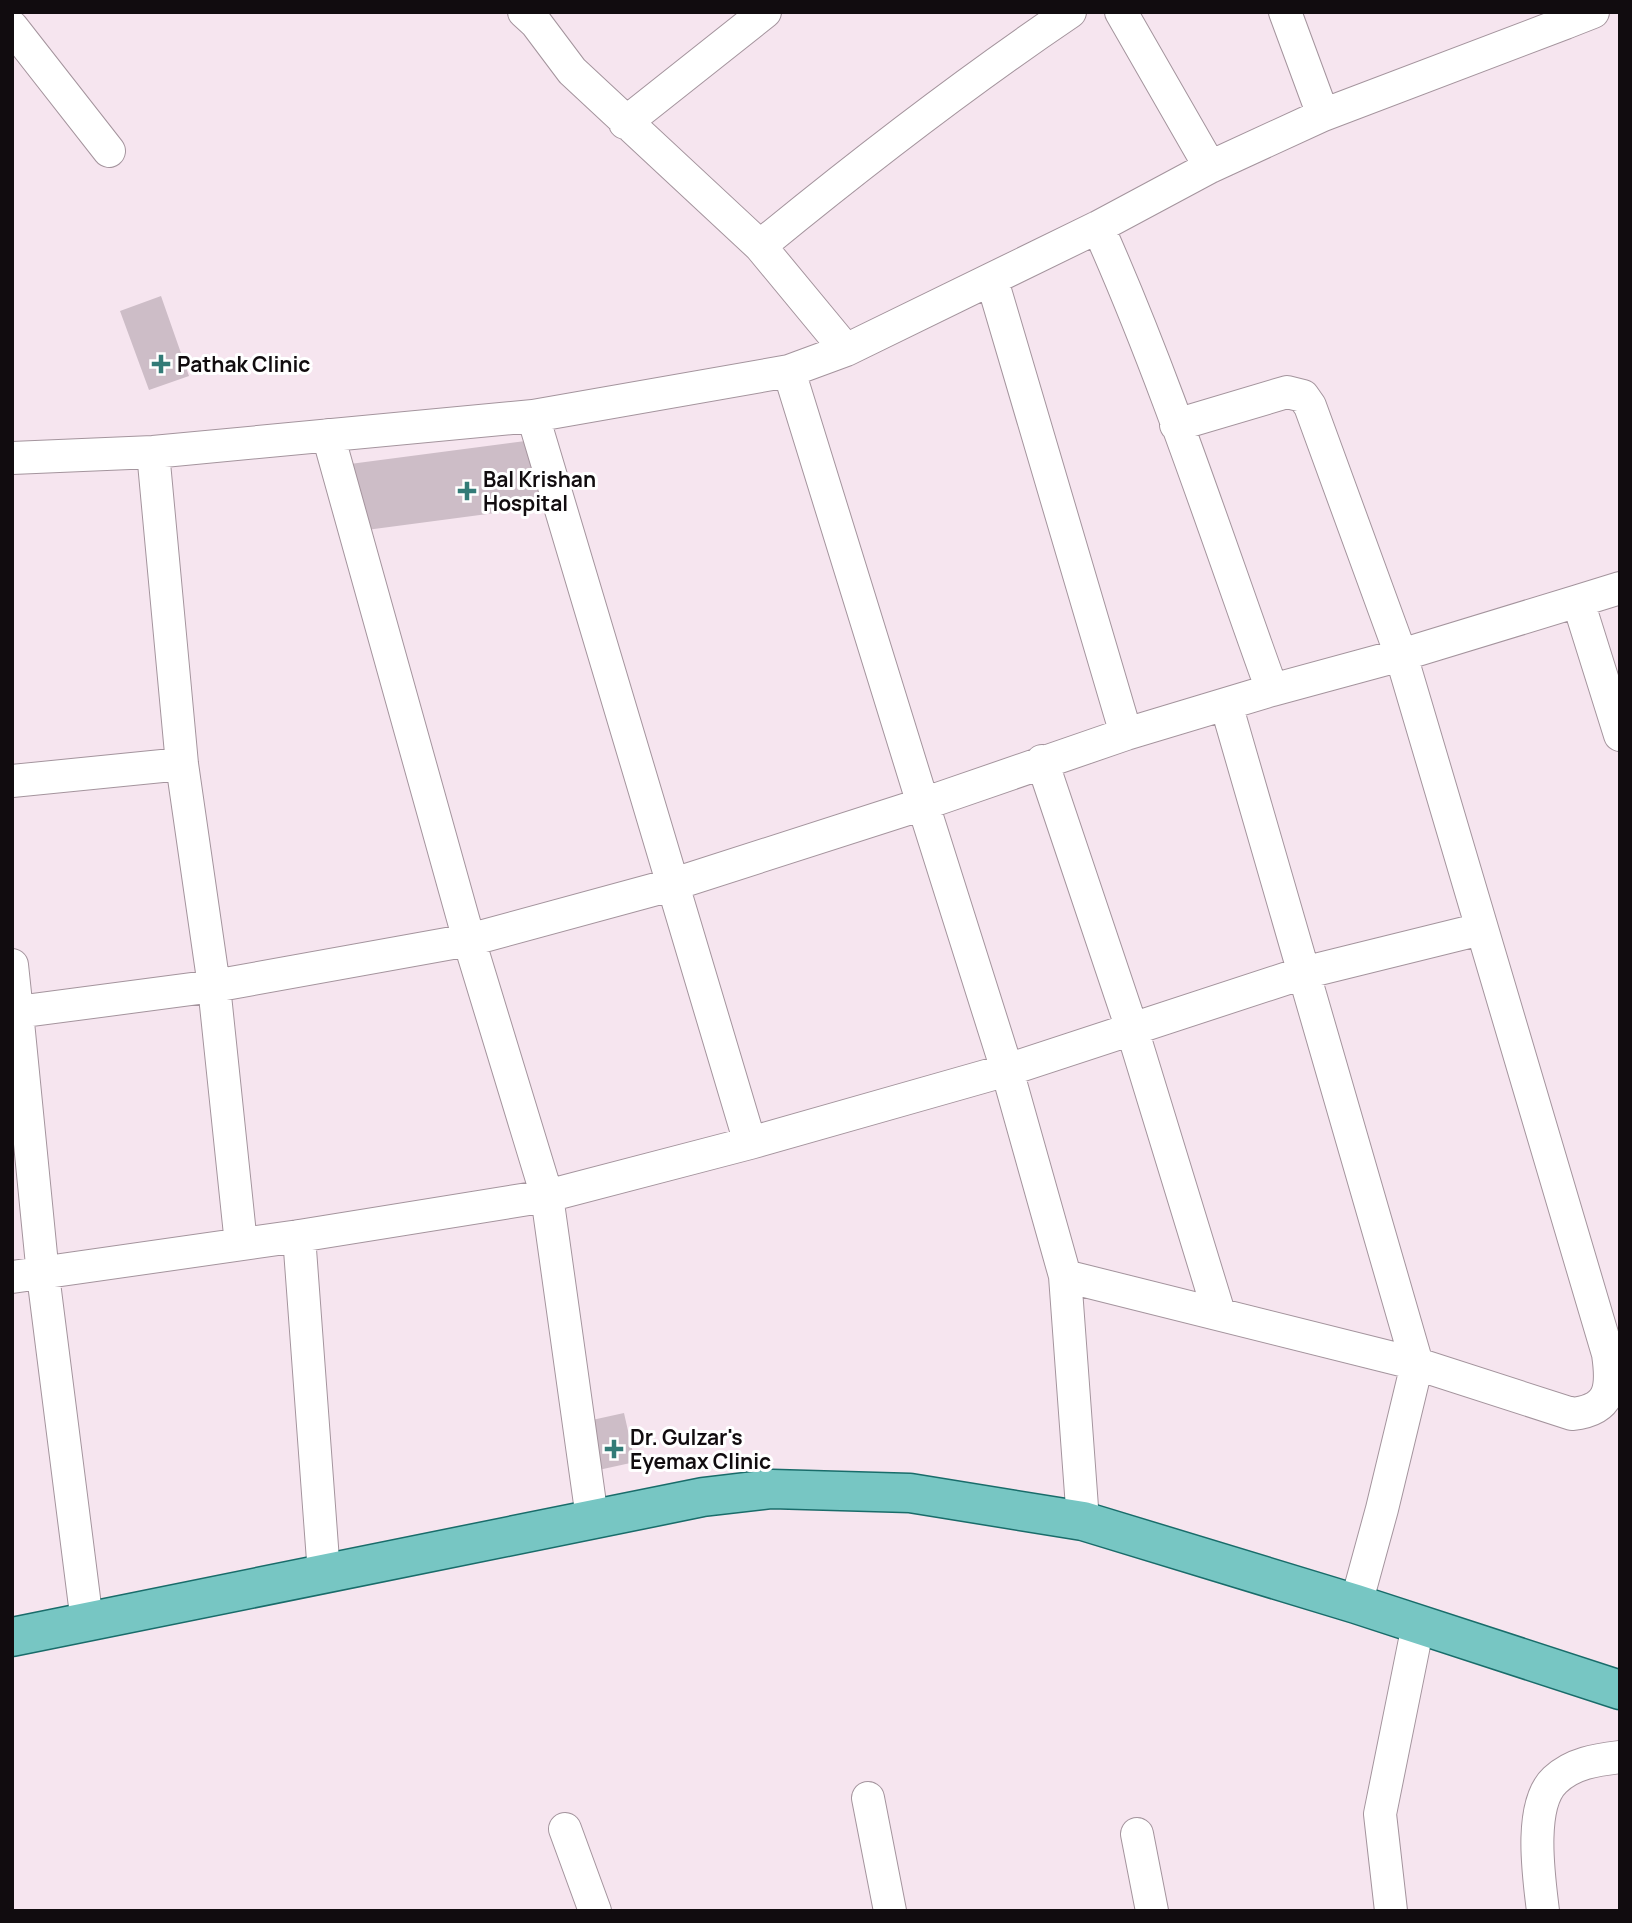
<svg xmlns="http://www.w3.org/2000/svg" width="1632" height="1923" viewBox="0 0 1632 1923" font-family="Manrope,sans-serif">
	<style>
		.building { fill: #cdbdc7 }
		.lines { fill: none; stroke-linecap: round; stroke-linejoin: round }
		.street-casing { stroke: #a4949d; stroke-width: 34 }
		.primary-casing { stroke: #196c6a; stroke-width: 41 }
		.street { stroke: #fff; stroke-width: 32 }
		.primary { stroke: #77c6c3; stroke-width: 38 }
		.poi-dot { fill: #327b77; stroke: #fff; stroke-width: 2.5 }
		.labels { text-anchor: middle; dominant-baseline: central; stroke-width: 6; stroke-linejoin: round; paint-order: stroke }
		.poi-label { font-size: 21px; font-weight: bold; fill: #110c0f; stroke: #fff; text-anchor: start }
	</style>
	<rect width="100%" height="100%" fill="#f6e5ef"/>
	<path class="building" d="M161,296L189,376L149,390L120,311Z
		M533,440L541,507L359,531L350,464Z
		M624,1413L635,1462L594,1471L583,1422Z"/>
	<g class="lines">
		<g class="street-casing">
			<path id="street" d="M524,12L536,23L572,71L760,246L846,350
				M1121,12L1210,167
				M1285,12L1323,115
				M1565,23L1593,12
				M12,27L109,151
				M625,123L765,12
				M760,246C860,164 962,85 1070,12
				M992,280L1126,734L1272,690C1216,535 1165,377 1098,227
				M789,371L923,804L1126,734
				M533,416L789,371L846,350L1098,227L1210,167L1323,115L1565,23L1562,12
				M1176,425L1287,392L1303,396L1310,406L1401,655L1608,1354C1613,1388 1611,1410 1572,1414L1417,1364L1382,1509L1356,1604
				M153,452L182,764L214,986L469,940L671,885L923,804L1007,1070L750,1143L547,1196L469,940L328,435
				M12,458L153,452L533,416L750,1143
				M1578,601L1620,588
				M1272,690L1401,655L1578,601L1620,735
				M1226,704L1417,1364L1065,1276L1007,1070L1303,973L1481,929
				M1042,761L1132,1029L1219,1313
				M12,781L182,764
				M12,965L17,1012L214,986L241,1244
				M12,1012H17L43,1275L87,1622
				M299,1236L324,1574
				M1065,1276L1083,1521
				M12,1277L299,1236L547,1196L592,1518
				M868,1798L890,1911
				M565,1829L595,1911
				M1137,1834L1152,1911
				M1391,1911L1380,1814L1418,1625
				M1543,1911C1539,1878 1528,1805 1555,1780C1573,1763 1596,1760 1620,1757"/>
		</g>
		<g class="primary-casing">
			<path id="primary" d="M12,1637L703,1497L772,1489L910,1493L1083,1521L1356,1604L1620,1690"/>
		</g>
		<use href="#street" class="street"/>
		<use href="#primary" class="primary"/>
	</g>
	<g class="poi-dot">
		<path d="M157.5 353.5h7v7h7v7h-7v7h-7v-7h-7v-7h7z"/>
		<path d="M463.5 480.5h7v7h7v7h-7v7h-7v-7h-7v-7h7z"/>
		<path d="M610.5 1438.5h7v7h7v7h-7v7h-7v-7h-7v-7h7z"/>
	</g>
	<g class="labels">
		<g class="poi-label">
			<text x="177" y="364">Pathak Clinic</text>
			<text x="483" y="479">Bal Krishan<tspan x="483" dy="24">Hospital</tspan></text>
			<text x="630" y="1437">Dr. Gulzar's<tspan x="630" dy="24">Eyemax Clinic</tspan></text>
		</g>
	</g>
	<rect width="1632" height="1923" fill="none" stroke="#110c0f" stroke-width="28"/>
</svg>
